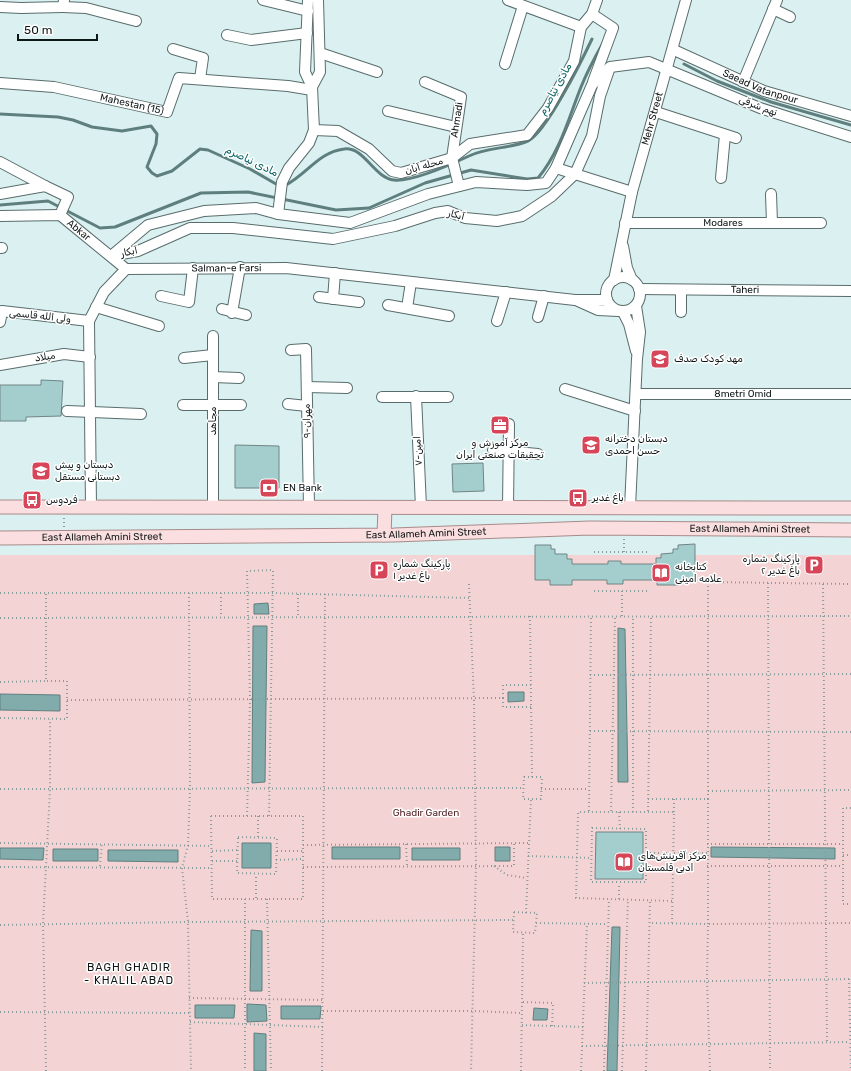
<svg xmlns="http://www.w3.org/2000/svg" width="851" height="1071" viewBox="0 0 851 1071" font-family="Rubik,Cairo,sans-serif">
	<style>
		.green { fill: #f3d3d3 }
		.water { fill: #82acac; stroke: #5f7f7f }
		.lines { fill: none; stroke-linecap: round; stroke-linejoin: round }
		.stream { stroke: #5f7f7f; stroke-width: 3 }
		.building { fill: #a4cece; stroke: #708484 }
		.minor-casing { stroke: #596c6c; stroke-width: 12 }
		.major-casing { stroke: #a78a8a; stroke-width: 15 }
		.path { stroke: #8b9c9c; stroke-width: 2; stroke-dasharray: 1 3; stroke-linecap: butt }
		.minor { stroke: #fff; stroke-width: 10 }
		.major { stroke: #fbdedf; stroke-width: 13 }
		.labels { text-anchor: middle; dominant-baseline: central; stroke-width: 3; stroke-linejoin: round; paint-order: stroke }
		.street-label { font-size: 10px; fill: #0e1616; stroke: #fff }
		.poi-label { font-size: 10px; fill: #0e1616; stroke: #fff; text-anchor: start }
		.park-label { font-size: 10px; fill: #4f1e22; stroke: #fff }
		.water-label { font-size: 11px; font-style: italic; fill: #076162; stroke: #fff }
		.neighbourhood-label { font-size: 11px; letter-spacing: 1px; fill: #0e1616; stroke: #fff }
	</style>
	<rect width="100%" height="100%" fill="#dbf1f1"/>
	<path class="green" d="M0,555H851V1071H0Z"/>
	<path class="water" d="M268,603L269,614H254V604Z
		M253,626H267L265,782L252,783Z
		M618,628L625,629L628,782H618Z
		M508,692H524V701L508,702Z
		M0,694L60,695V711L0,710Z
		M242,843H271V868H242Z
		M332,847H400V859H332Z
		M495,847H510V861H495Z
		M711,847L835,848V859L711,857Z
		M0,848H44L43,860L0,859Z
		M412,848H460V860H412Z
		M53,849H98V861H53Z
		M108,850H178V862L108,861Z
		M612,927H620L617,1071H607Z
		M251,930L262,931V991H250Z
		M247,1004L266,1005L267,1021L247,1022Z
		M195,1005H235L234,1018H195Z
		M281,1006H321L320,1019H281Z
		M534,1008L548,1009L547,1020H533Z
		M254,1033L266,1034V1071H254Z"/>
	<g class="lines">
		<path class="stream" d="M684,64L717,81L771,102L851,125
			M0,114L58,117L73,120L92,127L122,131L151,126L157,134L156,144L147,167L152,173L157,176L172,171L200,149L208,150L250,169L276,184L286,185C307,174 319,152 344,149C364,146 374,178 394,180C412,182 452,164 469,156C487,147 509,149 528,141C546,133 582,60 592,39
			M0,205L48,201L100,228L115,227L201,193L248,192L336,210L369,208L425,183L471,170L527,179L538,178C560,152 569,117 581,87C587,72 595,57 603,43"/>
	</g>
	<path class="building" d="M41,380L63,381L61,416L26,417V421H0V385H41Z
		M235,445L279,446V488H235Z
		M483,463L484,491L453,492L452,464Z
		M695,544V580H679V585H657V580H623V584H607V580H572V585H550V580H535V545H551V549H555V554H567V559H572V564H608V561H621V564H656V558H661V554L673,553V549H678V545Z
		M596,832H643V879H595Z"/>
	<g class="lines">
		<g class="minor-casing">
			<g id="minor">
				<path d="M263,0L308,11"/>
				<path d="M308,0L305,72L312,87"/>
				<path d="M508,0L581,27"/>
				<path d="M0,7L21,8L63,7L64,0"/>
				<path d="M63,7L86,8L136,21"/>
				<path d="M773,9L790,17"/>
				<path d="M592,14L613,28L593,82"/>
				<path d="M227,35L251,40L307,33"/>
				<path d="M173,49L203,58L200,79"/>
				<path id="s1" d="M674,50L764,91L851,116"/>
				<path d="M320,53L377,72"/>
				<path d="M505,64L523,6"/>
				<path d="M425,82L461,97L452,158L459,186"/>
				<path d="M743,82L777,0"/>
				<path id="s2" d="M0,83L54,87L167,112L179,78L288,86L312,90"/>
				<path d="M388,111L456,127"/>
				<path d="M656,112L736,138"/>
				<path d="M314,130L338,131L369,149L392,171L401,173L452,158L470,144L527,135L548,108L574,61L581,27L592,14L597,0"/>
				<path d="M0,162L45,186"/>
				<path d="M556,168L632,192"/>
				<path d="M721,178L725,135"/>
				<path d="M0,194L45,186L68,197L60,215"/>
				<path d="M771,194L772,223"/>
				<path d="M278,214L282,182L289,168L309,143L314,130L312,87L320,72L318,0"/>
				<path id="s3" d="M0,216L60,215L126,269"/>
				<path id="s4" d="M625,223H821"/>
				<path d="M623,246L627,268L632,280"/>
				<path d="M0,248H2"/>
				<path d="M111,256L148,225L204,211L256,208L278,214L350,223L428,194L476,182L527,185L546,183L556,168L592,85L610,67L649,62L760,108L851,137"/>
				<path d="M111,256L138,251L190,228H233L333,239L395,226L435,213L448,211L465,218L497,221L522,216L552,196L575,174L592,136L600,96L609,70"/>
				<circle cx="623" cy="294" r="17"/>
				<path id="s5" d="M614,280L632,192L686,0"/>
				<path id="s6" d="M639,289L851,291"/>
				<path d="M681,290V312"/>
				<path d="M161,296L189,302L193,268"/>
				<path d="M319,297L359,302"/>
				<path d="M333,299L335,273"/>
				<path d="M578,301L598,310L618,311"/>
				<path d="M388,305L449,316"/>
				<path d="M96,307L159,326"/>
				<path d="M407,308L411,282"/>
				<path d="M222,309L246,315"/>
				<path d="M623,312L629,324L636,351"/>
				<path d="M232,313L240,267"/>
				<path d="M538,317L544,296"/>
				<path d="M497,321L506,292"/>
				<path d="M0,322L2,311L89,321"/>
				<path d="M213,336V507"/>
				<path d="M291,350L306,349L309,507"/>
				<path d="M184,358L213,355"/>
				<path d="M0,365L64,354L90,357"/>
				<path d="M213,377L239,378"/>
				<path d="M307,387L347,388"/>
				<path d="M565,389L635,411"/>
				<path id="s7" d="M636,394H851"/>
				<path d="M416,396L421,507"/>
				<path d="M382,397H448"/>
				<path d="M288,404L307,406"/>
				<path d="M183,405H241"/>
				<path d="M67,411L141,414"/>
				<path d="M493,450L538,454"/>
				<path id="s8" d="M91,507L89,321L104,292L126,269L286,268L575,300H607"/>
				<path d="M508,507L509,424"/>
				<path d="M630,507L637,359L640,332L636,306"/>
			</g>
		</g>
		<g class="major-casing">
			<g id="major">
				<path d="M0,507L851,508"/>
				<path d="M384,535L385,508"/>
				<path id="s9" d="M0,538L394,535L590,528L851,530"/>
			</g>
		</g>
		<path class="path" d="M64,527V518
			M624,539V552
			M594,552H650
			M768,583L770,1071
			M469,584L474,700L476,865L471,1071
			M823,584L827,1042
			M594,591H650
			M622,591V616
			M0,593H273L470,598
			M189,593L190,788L188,845L182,868L188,922L191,1071
			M221,593V617
			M298,594V617
			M530,616L532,777
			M0,618L851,616
			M590,675L851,674
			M0,682L46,681
			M503,698V685H531
			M67,700L503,698V707H531
			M0,718L67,719V681H46V593
			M590,731L851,732
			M524,777H542L541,799H523Z
			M0,789L523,788
			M541,789H589
			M708,791L851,790
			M648,799H708V924L650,923
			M674,799V812
			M708,799V582L851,584
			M851,808H843V904H851
			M589,811L591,616
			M611,811L615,616
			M648,811L651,616
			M619,812L620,829
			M633,812V617
			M211,816H303V899H212Z
			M247,816L250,700L247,571L273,570L269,816
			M592,828L646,829V882H591Z
			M238,837L277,838L276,874L237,873Z
			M258,837V816
			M0,843L212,846
			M406,844L407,865
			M707,844H843
			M303,845L529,843
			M212,851L238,850
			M277,851H303
			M646,853H707
			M843,855H851
			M528,856L592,858
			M276,860L303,859
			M212,861H237
			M100,866L102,844
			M494,866L507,875L527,878
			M707,866H843
			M0,867L212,868
			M303,867L514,866V843
			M256,898V874
			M245,899V1071
			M267,899L271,1071
			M619,899V883
			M672,901L576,898L578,812H674L672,923
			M514,912L537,913L535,933L513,932Z
			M526,913L531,799
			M536,923L607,924
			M0,925L188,922L514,920
			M849,979L851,1071
			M584,983L851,979
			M189,998L323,1000
			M523,1002L553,1003L552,1026
			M323,1011H473L522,1013
			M0,1012L189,1013
			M190,1022L323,1027
			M522,1025L583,1027
			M582,1046L850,1042
			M46,1071L43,924L50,789V719
			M322,1071L325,594
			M521,1071L523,933
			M581,1071L587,923
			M604,1071L609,899
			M622,1071L628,899
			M646,1071L650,900
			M710,1071L707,980L708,924L851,923"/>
		<use href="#minor" class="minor"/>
		<use href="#major" class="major"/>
	</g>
	<defs>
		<g id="school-square" transform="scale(1)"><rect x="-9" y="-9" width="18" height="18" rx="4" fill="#d64558" stroke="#fff"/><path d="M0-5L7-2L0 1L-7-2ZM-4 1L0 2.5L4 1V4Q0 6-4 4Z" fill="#fff"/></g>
		<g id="office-square" transform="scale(1)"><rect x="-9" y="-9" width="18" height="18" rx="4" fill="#d64558" stroke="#fff"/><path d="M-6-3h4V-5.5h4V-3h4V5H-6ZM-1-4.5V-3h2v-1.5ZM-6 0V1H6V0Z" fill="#fff"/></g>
		<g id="bank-square" transform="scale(1)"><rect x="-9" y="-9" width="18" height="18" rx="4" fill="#d64558" stroke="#fff"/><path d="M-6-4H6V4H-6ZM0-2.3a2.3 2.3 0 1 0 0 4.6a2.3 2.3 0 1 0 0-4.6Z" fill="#fff"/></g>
		<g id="bus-square" transform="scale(1)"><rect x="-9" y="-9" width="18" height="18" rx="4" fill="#d64558" stroke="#fff"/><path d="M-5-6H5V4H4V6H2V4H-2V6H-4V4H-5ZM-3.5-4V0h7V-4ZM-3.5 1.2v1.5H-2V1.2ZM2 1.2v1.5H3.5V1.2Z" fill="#fff"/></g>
		<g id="parking-square" transform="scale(1)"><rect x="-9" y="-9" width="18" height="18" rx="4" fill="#d64558" stroke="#fff"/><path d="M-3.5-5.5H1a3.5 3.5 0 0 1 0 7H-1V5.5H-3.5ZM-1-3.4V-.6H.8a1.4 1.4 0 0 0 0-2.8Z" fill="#fff"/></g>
		<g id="library-square" transform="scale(1)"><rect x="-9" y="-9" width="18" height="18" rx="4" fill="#d64558" stroke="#fff"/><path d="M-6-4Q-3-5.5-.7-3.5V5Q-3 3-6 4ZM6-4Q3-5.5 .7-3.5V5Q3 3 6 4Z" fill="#fff"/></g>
	</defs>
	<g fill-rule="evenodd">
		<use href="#school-square" x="660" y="359"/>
		<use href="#office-square" x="500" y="425"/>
		<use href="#school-square" x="591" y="445"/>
		<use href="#school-square" x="41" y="471"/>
		<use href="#bank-square" x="269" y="488"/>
		<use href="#bus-square" x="578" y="498"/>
		<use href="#bus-square" x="32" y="500"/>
		<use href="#parking-square" x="814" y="565"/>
		<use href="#parking-square" x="379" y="570"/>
		<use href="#library-square" x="661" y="573"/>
		<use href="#library-square" x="624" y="862"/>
	</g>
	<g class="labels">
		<g class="street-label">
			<text stroke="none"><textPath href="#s1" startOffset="94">Saead Vatanpour</textPath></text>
			<text stroke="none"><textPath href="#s2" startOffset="134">Mahestan (15)</textPath></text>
			<text transform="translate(758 106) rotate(21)">نهم شرقی</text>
			<text stroke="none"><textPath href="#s5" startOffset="166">Mehr Street</textPath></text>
			<text transform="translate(457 120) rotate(-81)">Ahmadi</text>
			<text transform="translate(424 166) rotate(-16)">محله آبان</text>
			<text transform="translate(456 215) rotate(15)">آبکار</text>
			<text stroke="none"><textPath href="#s4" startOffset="98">Modares</textPath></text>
			<text stroke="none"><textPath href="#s3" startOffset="84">Abkar</textPath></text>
			<text transform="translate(129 252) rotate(-12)">آبکار</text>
			<text stroke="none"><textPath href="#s8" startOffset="351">Salman-e Farsi</textPath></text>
			<text stroke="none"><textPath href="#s6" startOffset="106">Taheri</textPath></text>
			<text transform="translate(40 316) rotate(6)">ولی الله قاسمی</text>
			<text transform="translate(45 357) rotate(-9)">میلاد</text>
			<text stroke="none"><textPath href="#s7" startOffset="107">8metri Omid</textPath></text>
			<text transform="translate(213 421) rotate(-90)">مجاهد</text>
			<text transform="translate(307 421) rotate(-91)">۹-مهران</text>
			<text transform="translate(418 451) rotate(-93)">۷-امین</text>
			<text stroke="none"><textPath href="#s9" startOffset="750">East Allameh Amini Street</textPath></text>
			<text stroke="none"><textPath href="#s9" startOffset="426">East Allameh Amini Street</textPath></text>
			<text stroke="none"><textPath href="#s9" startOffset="102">East Allameh Amini Street</textPath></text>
		</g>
		<g class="poi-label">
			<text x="674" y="359">مهد کودک صدف</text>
			<text x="605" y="439">دبستان دخترانه<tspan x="605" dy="12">حسن احمدی</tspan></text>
			<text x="500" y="443" text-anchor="middle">مرکز آموزش و<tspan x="500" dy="12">تحقیقات صنعتی ایران</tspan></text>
			<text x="55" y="465">دبستان و پیش<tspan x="55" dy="12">دبستانی مستقل</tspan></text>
			<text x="283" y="488">EN Bank</text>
			<text x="592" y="498">باغ غدیر</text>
			<text x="46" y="500">فردوس</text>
			<text x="800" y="559" text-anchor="end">پارکینگ شماره<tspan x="800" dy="12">۲ باغ غدیر</tspan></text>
			<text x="393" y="564">پارکینگ شماره<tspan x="393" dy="12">۱ باغ غدیر</tspan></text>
			<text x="675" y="567">کتابخانه<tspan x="675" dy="12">علامه امینی</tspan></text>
			<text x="638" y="856">مرکز آفرینش‌های<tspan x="638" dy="12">ادبی قلمستان</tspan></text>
		</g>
		<g class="park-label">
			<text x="426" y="813">Ghadir Garden</text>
		</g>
		<g class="water-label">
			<text transform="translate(555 89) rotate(-61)">مادی نیاصرم</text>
			<text transform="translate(252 161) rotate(26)">مادی نیاصرم</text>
		</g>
		<g class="neighbourhood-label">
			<text x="129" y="967">BAGH GHADIR<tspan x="129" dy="13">- KHALIL ABAD</tspan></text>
		</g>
	</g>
	<path d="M18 34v6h79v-6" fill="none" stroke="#0e1616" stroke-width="2"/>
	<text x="24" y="34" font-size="12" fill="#0e1616" stroke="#ffffff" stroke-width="3" paint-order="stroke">50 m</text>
</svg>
